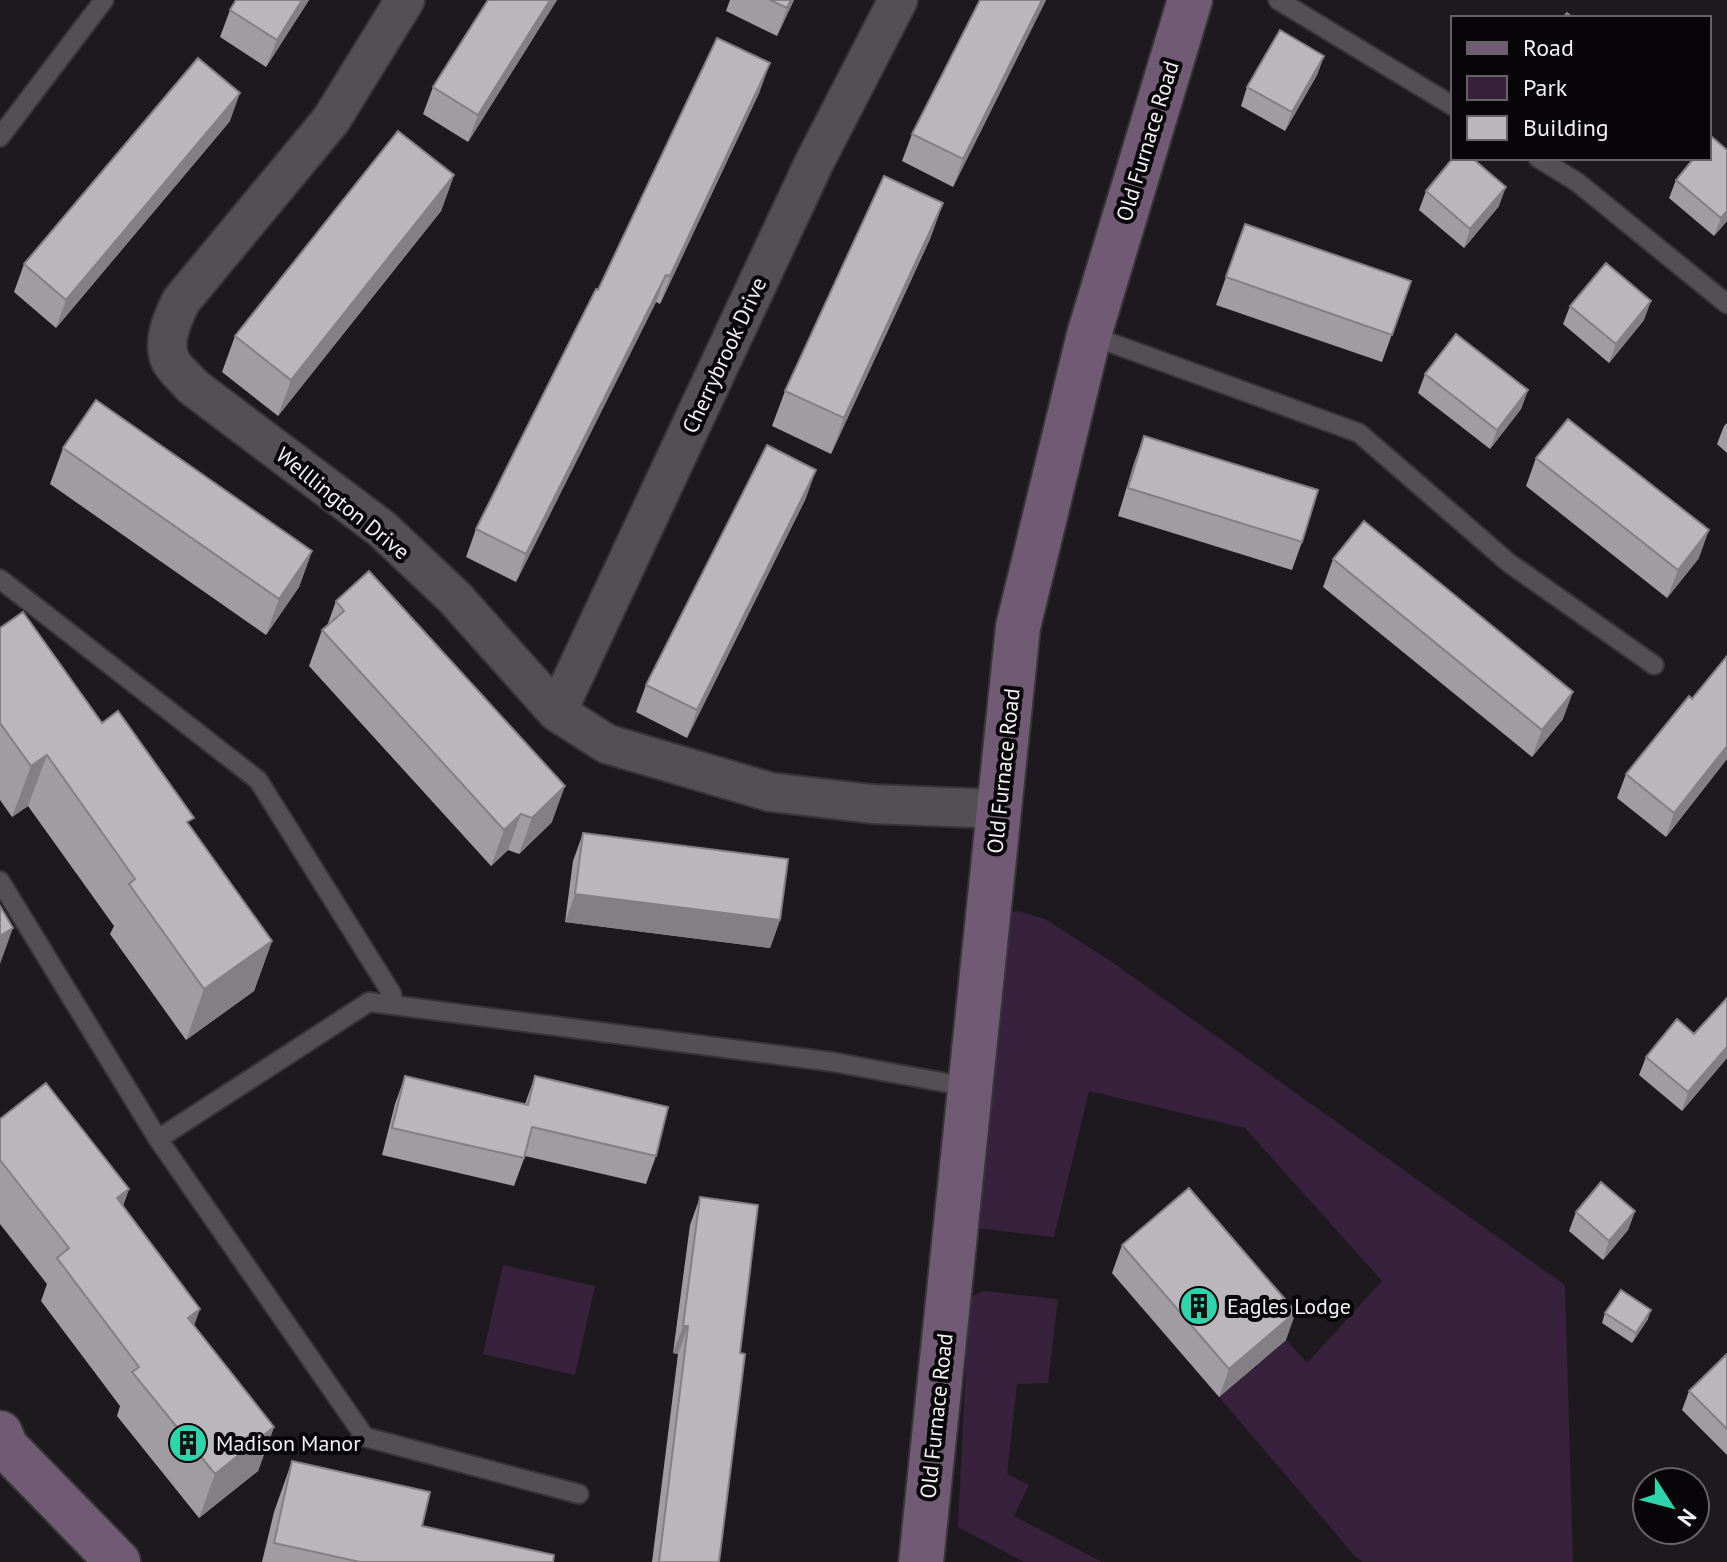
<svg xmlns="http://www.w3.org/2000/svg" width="1727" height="1562" viewBox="0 0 1727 1562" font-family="'PT Sans',sans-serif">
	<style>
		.green { fill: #38213d }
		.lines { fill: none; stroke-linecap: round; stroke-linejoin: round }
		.lane-casing { stroke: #373437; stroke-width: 22 }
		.street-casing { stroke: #373437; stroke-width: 42 }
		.secondary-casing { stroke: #373437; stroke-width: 48 }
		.lane { stroke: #544f55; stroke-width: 18 }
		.street { stroke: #544f55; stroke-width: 38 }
		.secondary { stroke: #705a74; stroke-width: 44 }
		.wall { fill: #a19ca2 }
		.shaded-wall { fill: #837f84 }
		.building { fill: #bbb5bc; stroke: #837f84; stroke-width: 2 }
		.labels { text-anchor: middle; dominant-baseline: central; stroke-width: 8; stroke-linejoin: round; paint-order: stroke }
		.street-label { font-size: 22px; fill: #f2eff3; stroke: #070507 }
		.poi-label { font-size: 22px; fill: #f2eff3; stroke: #070507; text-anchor: start }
	</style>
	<rect width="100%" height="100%" fill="#1e191e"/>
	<path class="green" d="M1018,911L1045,919L1112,962L1565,1285L1573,1562H1363L1354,1555L1219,1397L1286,1340L1307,1363L1382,1281L1245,1128L1089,1091L1054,1237L975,1228L993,915Z
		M503,1265L595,1286L575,1375L483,1354Z
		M984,1291L1058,1299L1048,1383L1017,1384L1007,1474L1029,1485L1014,1516L1102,1562H1024L958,1527L969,1297Z"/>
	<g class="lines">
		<g class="lane-casing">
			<path id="lane" d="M1278,0L1453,106
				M0,137L104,0
				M1538,158L1577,182L1727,304
				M1089,335L1359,433L1509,563L1654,665
				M0,579L258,780L392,994V1005
				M0,881L158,1139L365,1437L579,1494
				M158,1139L369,1002L833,1062L969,1087"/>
		</g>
		<g class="street-casing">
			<path id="street" d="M405,0L331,120L181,301C173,318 162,340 170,360C174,369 186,378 192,386L382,529L455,598L557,712L607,744L770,792L872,804L999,809
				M557,712L814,163L898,0"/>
		</g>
		<g class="secondary-casing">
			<path id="secondary" d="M0,1433L6,1447L118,1562
				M921,1562L1018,627L1089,335L1190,0"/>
		</g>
		<use href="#lane" class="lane"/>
		<use href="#street" class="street"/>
		<use href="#secondary" class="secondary"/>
	</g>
	<path class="wall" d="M236,0H309L266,67L220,37L230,10Z
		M557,0L468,142L423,114L433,87Z
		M730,0H794L777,36L726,11Z
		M980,0H1046L953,187L902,161L912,134Z
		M1324,56L1317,75L1285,131L1241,106L1247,87Z
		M760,91L660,304L656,302L516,582L466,557L476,529L598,290Z
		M230,121L56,328L14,292L24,264Z
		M454,175L441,211L278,416L222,372L235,336Z
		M1676,180L1727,221L1714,236L1669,198Z
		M1426,191L1499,206L1464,248L1419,210Z
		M943,203L930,239L831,454L772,426L785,391Z
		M1245,224L1411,281L1382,362L1216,305Z
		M1570,306L1644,320L1609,363L1563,324Z
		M1425,374L1528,390L1521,409L1490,449L1418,393Z
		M1727,423V453L1717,444L1724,426Z
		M1144,436L1302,542L1292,570L1118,516L1134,463Z
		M63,448L312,551L299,587L266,635L50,484Z
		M1536,458L1699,558L1667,598L1526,486Z
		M806,498L687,738L636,712L646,685Z
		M1333,559L1563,719L1532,757L1323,587Z
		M336,601L552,822L519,854L508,850L491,866L309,666L322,630L327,626Z
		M0,628L102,723L190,826L272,941L254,991L186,1040L110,934L114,926L28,806L12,817L0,800Z
		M1727,656V759L1666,837L1617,798L1626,774L1692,699Z
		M583,833L780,920L770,948L565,922L573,861Z
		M1727,998V1058L1682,1111L1639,1075L1646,1057L1694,1034Z
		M405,1076L525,1104L535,1076L656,1156L646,1184L525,1156L514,1186L382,1155L395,1104Z
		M0,1119L129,1189L123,1206L194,1326L274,1427L258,1471L199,1518L117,1416L120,1406L41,1301L47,1284L0,1224Z
		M700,1197L740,1353L719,1562H652L678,1354L673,1353L690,1225Z
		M1635,1211L1628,1230L1603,1260L1569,1231L1576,1212Z
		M1122,1245L1286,1340L1219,1397L1112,1273Z
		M1605,1313L1648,1319L1632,1343L1602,1323Z
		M1727,1354V1455L1682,1410L1689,1391Z
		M292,1461L422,1526L553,1562H262L274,1512Z"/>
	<path class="shaded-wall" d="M302,0H309L266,67L277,40Z
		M550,0H557L468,142L478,115Z
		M791,0H794L777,36L787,8Z
		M1042,0H1046L953,187L963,159Z
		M1324,56L1317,75L1285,131L1292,112Z
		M770,63L760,91L660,304L670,276Z
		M240,93L230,121L56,328L66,300Z
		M454,175L441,211L278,416L291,380Z
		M1506,187L1499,206L1464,248L1470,229Z
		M943,203L930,239L831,454L844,418Z
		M1727,211V221L1714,236L1721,218Z
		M666,275L656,302L516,582L526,554Z
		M1651,301L1644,320L1609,363L1616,344Z
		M1528,390L1521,409L1490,449L1497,430Z
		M816,470L806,498L687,738L697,710Z
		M1709,530L1699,558L1667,598L1678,570Z
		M312,551L299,587L266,635L279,599Z
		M1573,692L1563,719L1532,757L1542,730Z
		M1727,746V759L1666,837L1674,813Z
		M47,755L28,806L12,817L31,766Z
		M565,786L552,822L519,854L532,818Z
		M521,814L508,850L491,866L504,830Z
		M575,894L780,920L770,948L565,922Z
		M13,928L0,964V936Z
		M272,941L254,991L186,1040L204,989Z
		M1727,1047V1058L1682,1111L1688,1092Z
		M129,1189L113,1233L117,1198Z
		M1635,1211L1628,1230L1603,1260L1609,1241Z
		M200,1309L185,1352L188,1318Z
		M1651,1310L1648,1319L1632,1343L1636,1333Z
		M1296,1312L1286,1340L1219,1397L1229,1369Z
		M683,1326H688L678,1354L673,1353Z
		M274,1427L258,1471L199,1518L215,1474Z"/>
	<path class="building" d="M236,0H302L277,40L230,10Z
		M488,0H550L478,115L433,87Z
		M770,0H791L787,8Z
		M980,0H1042L963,159L912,134Z
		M1567,13L1573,18H1563Z
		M1280,30L1324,56L1292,112L1247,87Z
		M717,38L770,63L670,276L666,275L526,554L476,529L596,289L598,290Z
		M198,58L240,93L66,300L24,264Z
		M398,131L454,175L291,380L235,336Z
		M1712,137L1727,150V211L1721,218L1676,180L1694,158H1709V141Z
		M1453,158H1472L1506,187L1470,229L1426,191Z
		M884,176L943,203L844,418L785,391Z
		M1245,224L1411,281L1392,335L1226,277Z
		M1606,263L1651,301L1616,344L1570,306Z
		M1456,334L1528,390L1497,430L1425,374Z
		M96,400L312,551L279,599L63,448Z
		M1568,419L1709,530L1678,570L1536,458Z
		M1144,436L1318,490L1302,542L1128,488Z
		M767,445L816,470L697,710L646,685Z
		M1364,521L1573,692L1542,730L1333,559Z
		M369,571L565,786L532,818L521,814L504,830L322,630L344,611L336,601Z
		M23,612L102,723L118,711L194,818L187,822L272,941L204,989L129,884L135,879L47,755L31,766L0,723V628Z
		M1727,656V746L1674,813L1626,774L1689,696L1692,699Z
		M583,833L788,859L780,920L575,894Z
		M0,906L13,928L0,936Z
		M1727,998V1047L1688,1092L1646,1057L1677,1019L1694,1034Z
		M405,1076L528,1105L535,1076L668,1107L656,1156L532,1127L524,1158L392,1128Z
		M46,1083L129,1189L117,1198L200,1309L188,1318L274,1427L215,1474L132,1372L139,1367L57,1258L69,1248L0,1160V1119Z
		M1601,1182L1635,1211L1609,1241L1576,1212Z
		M1189,1188L1296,1312L1229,1369L1122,1245Z
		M700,1197L758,1205L740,1353L745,1354L719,1562H659L688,1326H683Z
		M1621,1290L1651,1310L1636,1333L1605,1313Z
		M1727,1354V1429L1689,1391Z
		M292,1461L430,1492L422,1526L554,1555L553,1562H360L274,1543Z"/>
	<defs>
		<g id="building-disc" transform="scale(2)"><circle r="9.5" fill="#2cd5ab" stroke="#070507"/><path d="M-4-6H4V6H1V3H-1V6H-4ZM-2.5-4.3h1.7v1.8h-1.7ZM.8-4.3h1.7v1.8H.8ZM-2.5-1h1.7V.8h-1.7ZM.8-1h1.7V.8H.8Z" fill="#111"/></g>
	</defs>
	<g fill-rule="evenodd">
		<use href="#building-disc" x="1199" y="1306"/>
		<use href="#building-disc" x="188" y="1443"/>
	</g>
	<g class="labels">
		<g class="street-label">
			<text transform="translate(1147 141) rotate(-73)">Old Furnace Road</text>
			<text transform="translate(724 355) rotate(-65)">Cherrybrook Drive</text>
			<text transform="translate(343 503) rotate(39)">Welllington Drive</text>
			<text transform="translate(1003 771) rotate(-84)">Old Furnace Road</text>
			<text transform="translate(936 1416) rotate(-84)">Old Furnace Road</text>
		</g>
		<g class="poi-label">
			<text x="1227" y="1306">Eagles Lodge</text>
			<text x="216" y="1443">Madison Manor</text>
		</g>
	</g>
	<rect x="1451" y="16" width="260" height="144" fill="#070507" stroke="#656365" stroke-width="2"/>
	<rect x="1467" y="42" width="40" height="12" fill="#705a74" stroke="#656365" stroke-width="2"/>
	<text x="1523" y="56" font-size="24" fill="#f2eff3">Road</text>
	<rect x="1467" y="76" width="40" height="24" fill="#38213d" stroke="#656365" stroke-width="2"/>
	<text x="1523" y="96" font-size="24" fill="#f2eff3">Park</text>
	<rect x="1467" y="116" width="40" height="24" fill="#bbb5bc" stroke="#656365" stroke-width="2"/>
	<text x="1523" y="136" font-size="24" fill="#f2eff3">Building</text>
	<g transform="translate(1671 1506) rotate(126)"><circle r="38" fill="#070507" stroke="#656365" stroke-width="2"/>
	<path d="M0-6L14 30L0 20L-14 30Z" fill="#2cd5ab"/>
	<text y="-12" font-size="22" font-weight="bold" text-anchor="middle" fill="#f2eff3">N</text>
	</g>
</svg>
